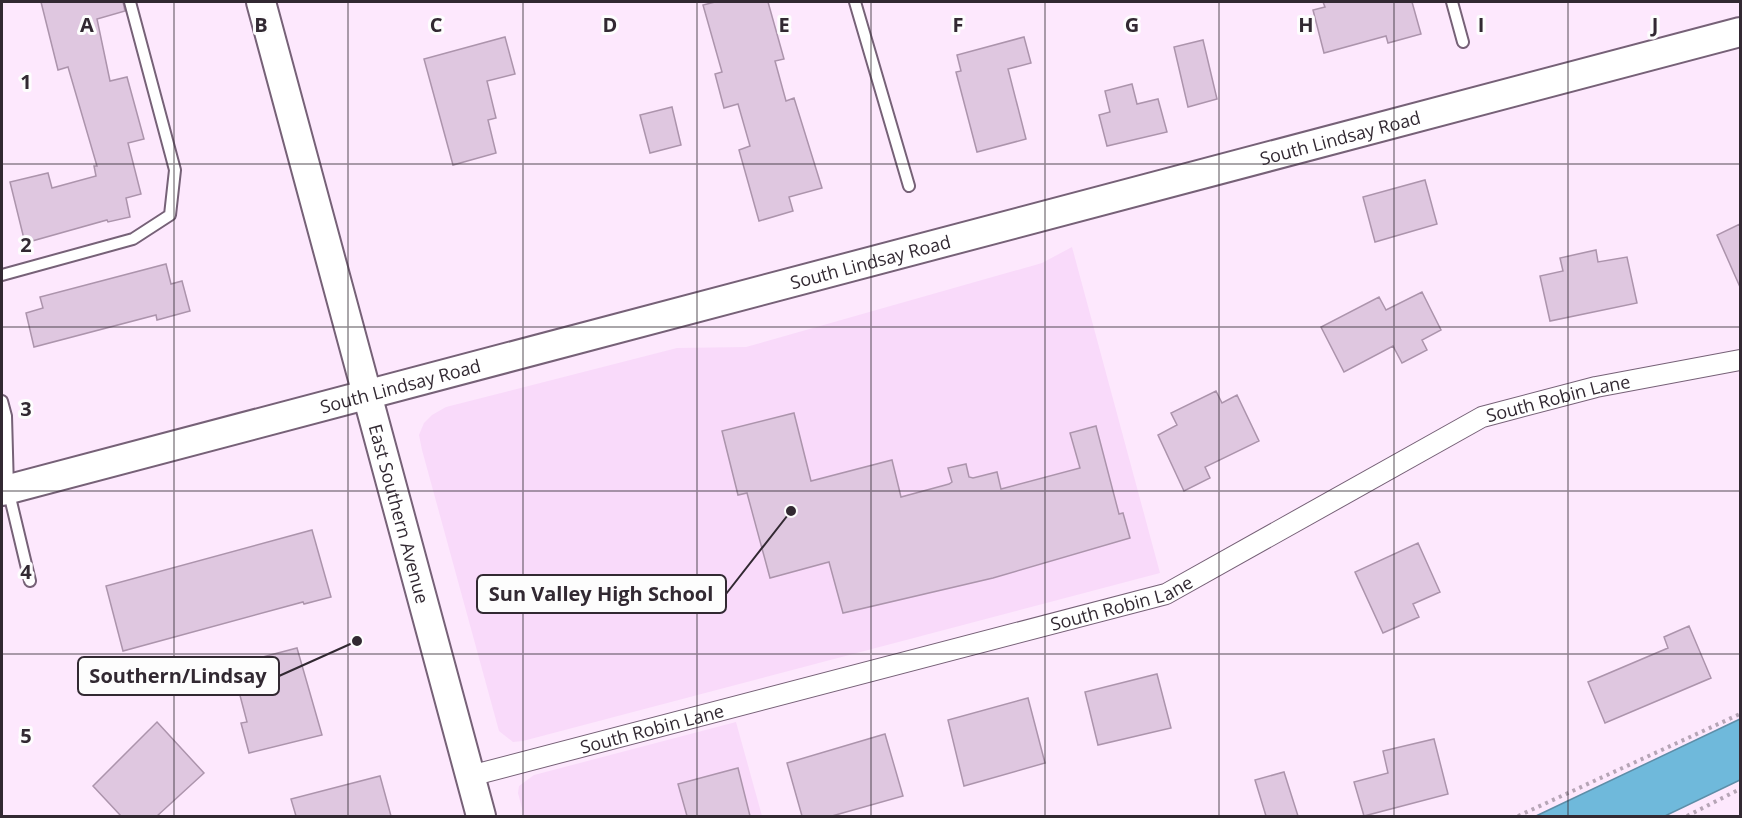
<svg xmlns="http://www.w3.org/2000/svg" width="1742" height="818" viewBox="0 0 1742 818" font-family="'Open Sans',sans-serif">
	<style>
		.built { fill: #f9dafa }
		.water { fill: #6fb9db; stroke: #5d8ea8; stroke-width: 1.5 }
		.building { fill: #dfc7e0; stroke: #ac94ac; stroke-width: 1.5 }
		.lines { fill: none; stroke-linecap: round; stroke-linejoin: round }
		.lane-casing { stroke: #766177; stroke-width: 14 }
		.street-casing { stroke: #766177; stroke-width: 22 }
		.secondary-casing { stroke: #766177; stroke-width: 32 }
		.path { stroke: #b6a5b6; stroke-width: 4; stroke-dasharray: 3 4.5; stroke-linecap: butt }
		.lane { stroke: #fff; stroke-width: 10 }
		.street { stroke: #fff; stroke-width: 20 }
		.secondary { stroke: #fff; stroke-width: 28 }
		.grid { fill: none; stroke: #322932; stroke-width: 1.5; stroke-opacity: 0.55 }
		.labels { text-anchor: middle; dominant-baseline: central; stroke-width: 6; stroke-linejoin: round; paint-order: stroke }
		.street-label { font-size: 18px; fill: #322932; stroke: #fdfdfd }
		.grid-label { font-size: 20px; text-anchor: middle; font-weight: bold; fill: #322932; stroke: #fdfdfd; stroke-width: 6; stroke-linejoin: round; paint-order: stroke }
		.leader { fill: none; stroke: #322932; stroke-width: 2 }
		.callout-dot { fill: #322932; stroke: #fdfdfd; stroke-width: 2 }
		.callout { fill: #fdfdfd; stroke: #322932; stroke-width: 2 }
		.callout-label { font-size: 20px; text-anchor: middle; font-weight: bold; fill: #322932 }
	</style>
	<rect width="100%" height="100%" fill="#fde8fd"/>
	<path class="built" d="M1072,247L1160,573L523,741L513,742L499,731L422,450L419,435L424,423L432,415L446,407L677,348L746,347L1042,263Z
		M736,722L762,816H524L518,793L519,786L534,775Z"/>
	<path class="water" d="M1740,719V780L1665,816H1536Z"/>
	<path class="building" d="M41,2H123L125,11L97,19L110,81L127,77L144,139L128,143L141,194L126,198L130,217L108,222L107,220L25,243L10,182L48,173L52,188L96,176L94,166H97L68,67L58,70Z
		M715,2H768L784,59L775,61L786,101L794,98L822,188L789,197L793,211L759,221L739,150L750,146L738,104L724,108L715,74L722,72L703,5Z
		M1323,2H1412L1421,34L1388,43L1386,36L1324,53L1313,10L1325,7Z
		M505,37L515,74L487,81L496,118L488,120L496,153L453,165L424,59Z
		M1024,37L1031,63L1008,69L1026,139L977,152L956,72L961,71L957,55Z
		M1203,40L1217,99L1188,107L1174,47Z
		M1132,84L1137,104L1158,99L1167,132L1107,146L1099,115L1110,112L1105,91Z
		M672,107L681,145L650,153L640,115Z
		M1425,180L1437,224L1375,242L1363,197Z
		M1740,224V287L1717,235Z
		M1596,250L1598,262L1627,257L1637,303L1550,321L1540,276L1563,271L1560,258Z
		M166,264L171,284L182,281L190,311L157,320L156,315L34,347L26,313L43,308L40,297Z
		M1422,292L1441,330L1422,340L1427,350L1402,363L1393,346L1344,372L1321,327L1379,297L1386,310Z
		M1216,391L1222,403L1237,395L1259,441L1205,467L1210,478L1184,491L1158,435L1177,425L1171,413Z
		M794,413L811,481L892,460L901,497L949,484L952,482L948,468L966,464L969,477L973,478L997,472L1001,489L1080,468L1070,433L1096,426L1119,514L1123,513L1130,538L993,578L843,613L829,562L770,578L747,493L738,495L722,431Z
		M312,530L331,597L304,604L303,602L123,651L106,586Z
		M1418,543L1440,592L1413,604L1419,617L1383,633L1355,572Z
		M1689,626L1711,678L1605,723L1588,682L1668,648L1664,637Z
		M297,648L322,735L249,753L241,723L247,722L232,665Z
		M1157,674L1171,728L1098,745L1085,692Z
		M1028,698L1045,763L964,786L948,720Z
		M157,722L204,773L157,816H121L93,786Z
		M885,734L903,796L832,816H802L787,763Z
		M1434,739L1448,794L1364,816L1354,782L1388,773L1383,751Z
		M738,768L750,816H687L678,784Z
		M1284,772L1298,816H1266L1255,780Z
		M380,776L391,816H296L291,799Z"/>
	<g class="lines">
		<g class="lane-casing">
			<path id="lane" d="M855,2L909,186
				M1452,2L1463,42
				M2,275L133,239L170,215L175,170L130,2
				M2,401L6,416L8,489L30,581"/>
		</g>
		<g class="street-casing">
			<g id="street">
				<path id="s1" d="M470,776L1166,594L1482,417L1596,387L1740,360"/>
			</g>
		</g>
		<g class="secondary-casing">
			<g id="secondary">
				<path id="s2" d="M261,2L481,816"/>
				<path id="s3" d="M2,491L1740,32"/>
			</g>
		</g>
		<path class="path" d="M1518,816L1740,714
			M1687,816L1740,789"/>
		<use href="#lane" class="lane"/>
		<use href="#street" class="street"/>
		<use href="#secondary" class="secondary"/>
	</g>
	<path class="grid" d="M174,2V816M348,2V816M523,2V816M697,2V816M871,2V816M1045,2V816M1219,2V816M1394,2V816M1568,2V816M2,164H1740M2,327H1740M2,491H1740M2,654H1740"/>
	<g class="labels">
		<g class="street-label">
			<text stroke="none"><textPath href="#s3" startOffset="1384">South Lindsay Road</textPath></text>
			<text stroke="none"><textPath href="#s3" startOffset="898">South Lindsay Road</textPath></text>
			<text stroke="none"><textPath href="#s3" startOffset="412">South Lindsay Road</textPath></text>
			<text stroke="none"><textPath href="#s1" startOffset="1160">South Robin Lane</textPath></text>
			<text stroke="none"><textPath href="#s2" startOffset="530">East Southern Avenue</textPath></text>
			<text stroke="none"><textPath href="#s1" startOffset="674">South Robin Lane</textPath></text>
			<text stroke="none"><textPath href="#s1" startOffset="188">South Robin Lane</textPath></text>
		</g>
	</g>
	<g class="grid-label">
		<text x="87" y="32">A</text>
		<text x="261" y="32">B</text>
		<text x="436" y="32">C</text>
		<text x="610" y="32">D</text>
		<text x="784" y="32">E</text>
		<text x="958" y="32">F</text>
		<text x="1132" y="32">G</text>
		<text x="1306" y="32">H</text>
		<text x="1481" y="32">I</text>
		<text x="1655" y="32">J</text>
		<text x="26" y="89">1</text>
		<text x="26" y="252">2</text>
		<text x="26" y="416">3</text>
		<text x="26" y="579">4</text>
		<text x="26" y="743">5</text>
	</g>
	<path class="leader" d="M791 511L726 594M357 641L279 676"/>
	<g class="callout-dot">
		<circle cx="791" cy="511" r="6"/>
		<circle cx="357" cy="641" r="6"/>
	</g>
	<g class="callout">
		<rect x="477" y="575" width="249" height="38" rx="6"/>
		<rect x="78" y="657" width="201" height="38" rx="6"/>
	</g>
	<g class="callout-label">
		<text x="601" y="601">Sun Valley High School</text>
		<text x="178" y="683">Southern/Lindsay</text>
	</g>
	<rect width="1742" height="818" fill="none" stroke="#322932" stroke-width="6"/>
</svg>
